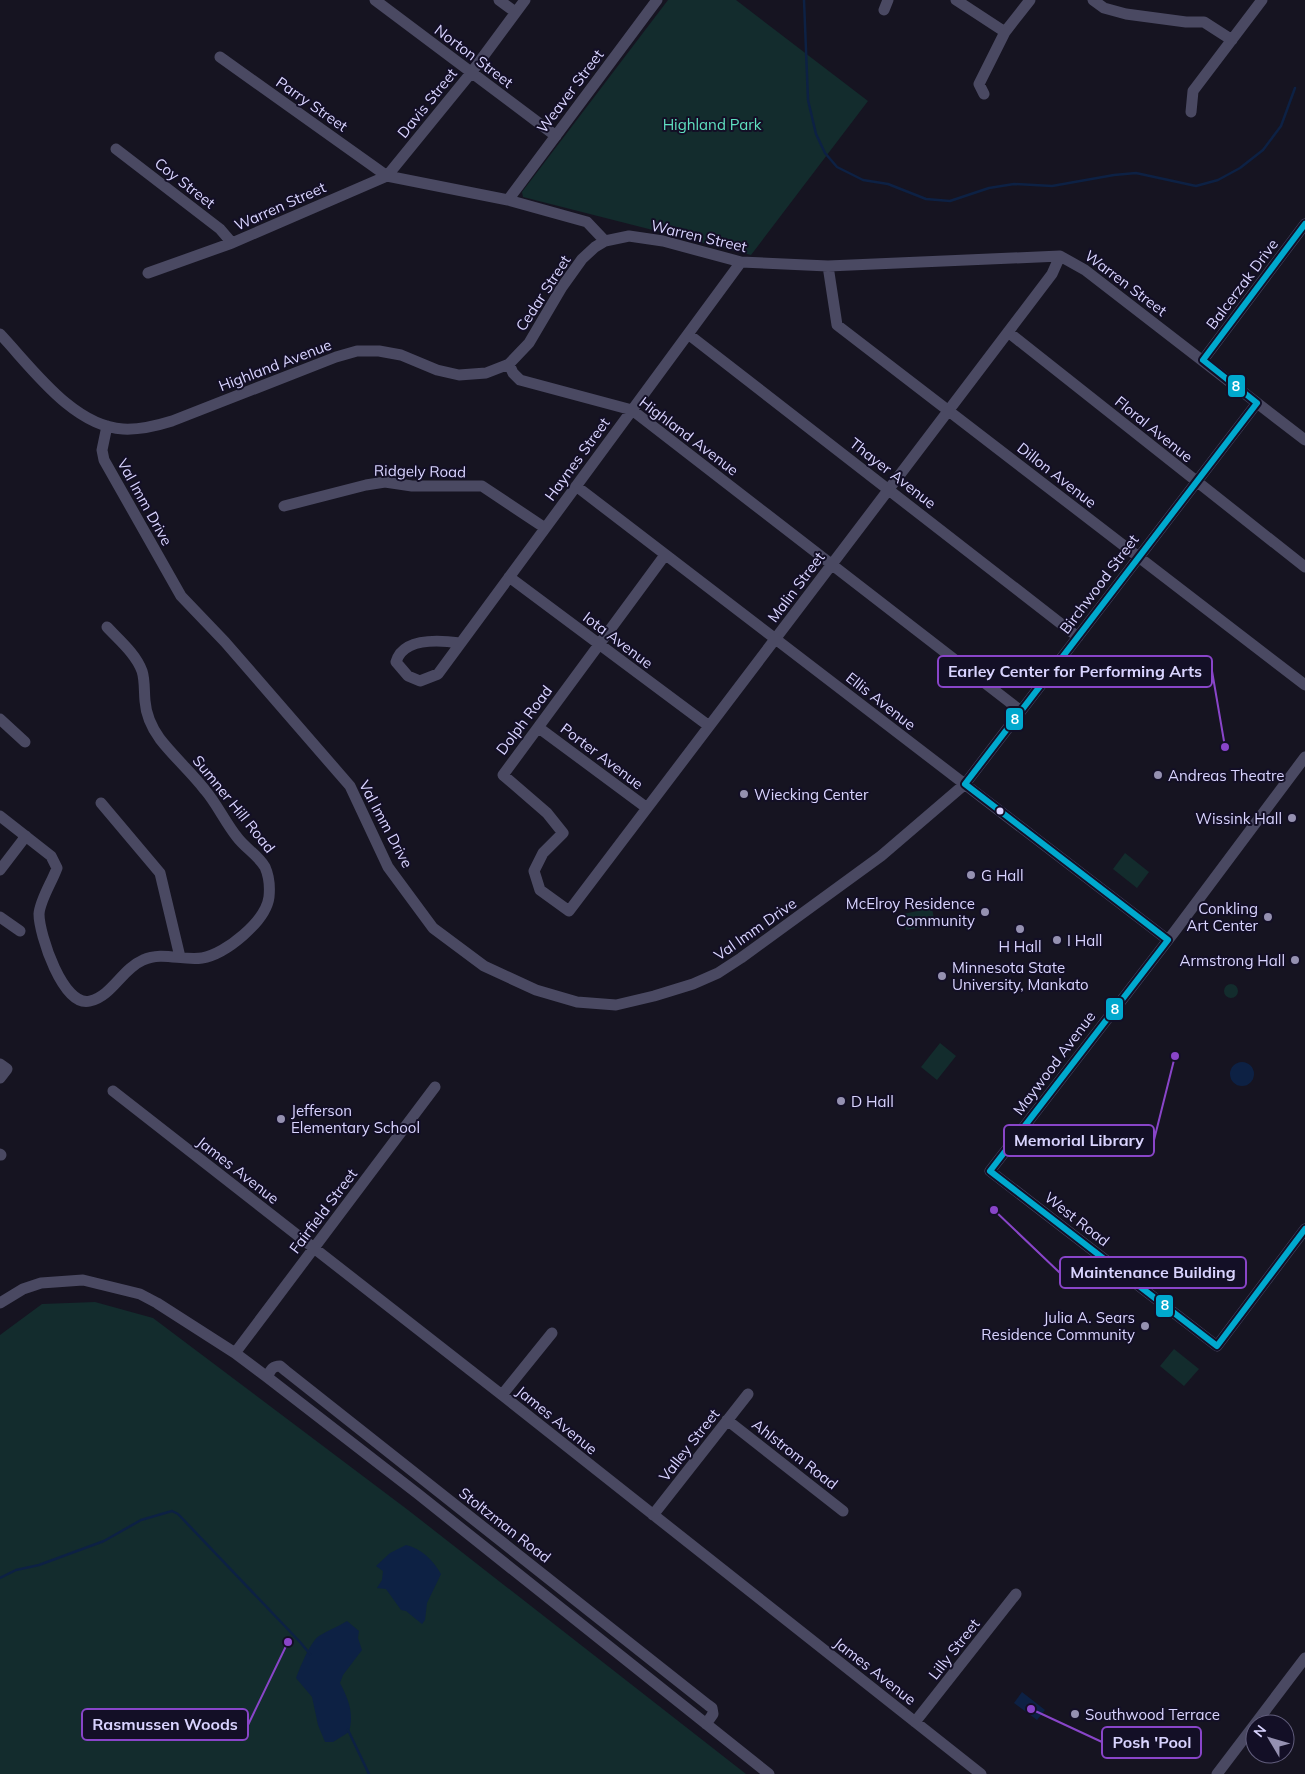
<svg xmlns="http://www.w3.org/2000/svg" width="1305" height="1774" viewBox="0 0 1305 1774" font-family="Mulish,sans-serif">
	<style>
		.green { fill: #132c2d }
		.water { fill: #0d2144 }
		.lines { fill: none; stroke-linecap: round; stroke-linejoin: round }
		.stream { stroke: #0d2144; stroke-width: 2.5 }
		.minor { stroke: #4a4962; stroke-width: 11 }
		.bus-1-casing { stroke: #130f26; stroke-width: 10 }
		.bus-1 { stroke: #00a9ce; stroke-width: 6 }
		.poi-dot { fill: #9591b1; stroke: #130f26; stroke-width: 2 }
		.bus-dot { fill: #d9d4ff; stroke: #130f26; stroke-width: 2 }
		.labels { text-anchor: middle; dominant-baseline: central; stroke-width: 4; stroke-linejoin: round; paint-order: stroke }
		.street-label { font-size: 15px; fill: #d9d4ff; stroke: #130f26 }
		.park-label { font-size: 15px; fill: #5fe0c0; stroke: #130f26 }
		.poi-label { font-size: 15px; fill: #d9d4ff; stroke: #130f26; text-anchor: start }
		.leader { fill: none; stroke: #8945c9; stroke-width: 2 }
		.callout-dot { fill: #8945c9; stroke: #130f26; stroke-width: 2 }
		.callout { fill: #130f26; stroke: #8945c9; stroke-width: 2 }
		.callout-label { font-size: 16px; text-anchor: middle; font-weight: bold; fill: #d9d4ff }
		.line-badge { stroke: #130f26; stroke-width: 2 }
		.badge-label { font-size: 14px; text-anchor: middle; font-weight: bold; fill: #fff }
	</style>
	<rect width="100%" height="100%" fill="#161421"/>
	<path class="green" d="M668,0H736L868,101L751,255L523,197L522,192Z
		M1125,853L1149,872L1137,888L1113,869Z
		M932,908L935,925L906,930L903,914Z
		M1224 991a7 7 0 1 1 14 0a7 7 0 1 1-14 0Z
		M940,1043L956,1056L937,1080L921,1067Z
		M95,1302L153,1318L408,1510L746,1774H0V1335L42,1304Z
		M1174,1349L1199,1369L1184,1386L1160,1366Z"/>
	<path class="water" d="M1230 1074a12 12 0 1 1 24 0a12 12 0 1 1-24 0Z
		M406,1545C422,1549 433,1560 441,1574L427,1603L425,1620L422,1624L406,1611L401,1610L386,1589L377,1588L382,1580L383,1571L376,1566L390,1553Z
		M347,1621L359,1631L358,1638L362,1650L343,1675L340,1683C349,1700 354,1714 349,1732L333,1742H325L318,1725L312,1697L296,1678C300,1668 310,1642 319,1636C328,1630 338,1627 347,1621Z
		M1022,1692L1045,1710L1037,1720L1014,1703Z"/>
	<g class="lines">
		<path class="stream" d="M804,0L808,100L816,134L825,153L837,167L863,180L888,184L926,199L950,201L989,188L1014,184L1052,186L1114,175L1136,173L1196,186L1218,180L1240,168L1263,150L1281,126L1295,88
			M0,1578L16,1570L39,1565L104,1541L141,1520L172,1511L178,1514L300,1642L310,1654
			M348,1730L369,1774"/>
		<path class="minor" d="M375,0L556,136
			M499,0L515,12
			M956,0L1005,32
			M1093,0L1104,8L1126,14L1186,22H1204L1232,40
			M884,10L888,0
			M220,57L387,176L471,73L525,0
			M984,94L979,84L1005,32L1030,0
			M1191,112L1193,91L1262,0
			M116,149L220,229L232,243
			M508,200L657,0
			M828,266L837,325L1305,685
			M148,273L232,243L387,176L508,200L587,222L605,241
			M1008,332L1305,567
			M0,334C32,368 73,426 123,429C140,430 156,426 172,421L336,357L357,351H379L401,355L437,370L459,375L486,373L509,364L529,343L562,287L582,259L595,247L605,241L629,236L663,241L741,262L828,266L1060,256L1085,270L1305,440
			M688,334L1078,637
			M1203,360L1305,224
			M509,364L513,373L520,380L632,410L1021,711
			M107,426L102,450L104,460L181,596L225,642L350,786L388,867L433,928L484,966L536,990L577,1002L616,1005L654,996L693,984L718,973L741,958L881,856L965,784L1257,403
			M576,486L1168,940
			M284,506L366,485L385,482L412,486H482L545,528
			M665,555L503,775L547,813L563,833L543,853L534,871L540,890L569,911L1052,274L1060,256
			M509,577L709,726
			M460,643C439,640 403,637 396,662L408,676L420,681L438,674L741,262
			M0,719L25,742
			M539,728L647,808
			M1305,757L1175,931L990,1171L1217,1346L1305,1229
			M101,803L160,873L180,957
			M0,816L51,856L57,868C52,882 40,900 39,914C39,934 63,1008 90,1001C112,996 122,969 143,960C162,951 182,961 202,958C226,954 266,921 269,897C270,887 269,876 265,867C258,855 245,848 237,837C225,822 217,804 205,790C191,772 174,757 160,739C152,728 146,715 145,701C144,691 145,680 142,671C136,654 119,640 107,627
			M0,870L26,836
			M0,917L20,931
			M0,1064L7,1069L0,1078
			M113,1091L502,1395L981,1774
			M0,1154L1,1155
			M0,1303L23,1289L41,1283L83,1280L140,1294L157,1303L235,1353L267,1377L418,1494L769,1774
			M235,1353L435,1087
			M267,1377C271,1370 272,1366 280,1366L286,1371L708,1705L712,1708L713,1714L706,1724
			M502,1395L552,1333
			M727,1420L843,1511
			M653,1515L748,1394
			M915,1722L1016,1594
			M1255,1724L1305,1658
			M1217,1774L1255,1724"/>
		<g class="bus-1-casing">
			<path id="bus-1" d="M1305,224L1203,360L1257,403L965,784L1168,940L990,1171L1217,1346L1305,1229"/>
		</g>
		<use href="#bus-1" class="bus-1"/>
	</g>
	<g class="poi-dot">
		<circle cx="1158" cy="775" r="5"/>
		<circle cx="744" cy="794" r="5"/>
		<circle cx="1292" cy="818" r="5"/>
		<circle cx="971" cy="875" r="5"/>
		<circle cx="985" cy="912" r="5"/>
		<circle cx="1268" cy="917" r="5"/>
		<circle cx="1020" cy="929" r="5"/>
		<circle cx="1057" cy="940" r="5"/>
		<circle cx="1295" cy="960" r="5"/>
		<circle cx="942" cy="976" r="5"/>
		<circle cx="841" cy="1101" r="5"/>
		<circle cx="281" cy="1119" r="5"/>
		<circle cx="1145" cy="1326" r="5"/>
		<circle cx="1075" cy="1714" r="5"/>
	</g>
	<circle class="bus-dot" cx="1000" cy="811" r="4.5"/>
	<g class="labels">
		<g class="street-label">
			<text transform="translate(474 56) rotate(37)">Norton Street</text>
			<text transform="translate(570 91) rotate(-53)">Weaver Street</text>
			<text transform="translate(427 103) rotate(-51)">Davis Street</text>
			<text transform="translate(312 104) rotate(35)">Parry Street</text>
			<text transform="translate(185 183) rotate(38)">Coy Street</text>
			<text transform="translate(280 206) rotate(-24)">Warren Street</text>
			<text transform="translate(699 236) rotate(13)">Warren Street</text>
			<text transform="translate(1126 283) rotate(37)">Warren Street</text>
			<text transform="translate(1242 284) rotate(-53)">Balcerzak Drive</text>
			<text transform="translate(543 293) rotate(-57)">Cedar Street</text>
			<text transform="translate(275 365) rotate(-21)">Highland Avenue</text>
			<text transform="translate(1154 429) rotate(39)">Floral Avenue</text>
			<text transform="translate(689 436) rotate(37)">Highland Avenue</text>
			<text transform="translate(577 459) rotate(-54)">Haynes Street</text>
			<text transform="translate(420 471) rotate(1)">Ridgely Road</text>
			<text transform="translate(893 473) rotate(38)">Thayer Avenue</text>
			<text transform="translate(1057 475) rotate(38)">Dillon Avenue</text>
			<text transform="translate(145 502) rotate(61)">Val Imm Drive</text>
			<text transform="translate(1099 584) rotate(-53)">Birchwood Street</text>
			<text transform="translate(796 587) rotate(-53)">Malin Street</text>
			<text transform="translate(618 640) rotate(37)">Iota Avenue</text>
			<text transform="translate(881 701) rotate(38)">Ellis Avenue</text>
			<text transform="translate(524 720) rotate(-53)">Dolph Road</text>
			<text transform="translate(602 756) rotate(37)">Porter Avenue</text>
			<text transform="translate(234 804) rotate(51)">Sumner Hill Road</text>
			<text transform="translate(386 824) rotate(62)">Val Imm Drive</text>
			<text transform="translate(755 929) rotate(-35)">Val Imm Drive</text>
			<text transform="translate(1054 1063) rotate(-53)">Maywood Avenue</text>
			<text transform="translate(238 1170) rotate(38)">James Avenue</text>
			<text transform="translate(323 1211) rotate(-53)">Fairfield Street</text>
			<text transform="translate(1077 1219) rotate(38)">West Road</text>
			<text transform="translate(557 1420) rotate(39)">James Avenue</text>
			<text transform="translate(689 1445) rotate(-52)">Valley Street</text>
			<text transform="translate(795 1454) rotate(38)">Ahlstrom Road</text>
			<text transform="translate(505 1525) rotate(38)">Stoltzman Road</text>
			<text transform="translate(954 1649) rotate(-52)">Lilly Street</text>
			<text transform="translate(875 1671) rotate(38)">James Avenue</text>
		</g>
		<g class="park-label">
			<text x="712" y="124">Highland Park</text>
		</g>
		<g class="poi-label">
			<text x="1168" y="775">Andreas Theatre</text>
			<text x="754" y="794">Wiecking Center</text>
			<text x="1282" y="818" text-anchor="end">Wissink Hall</text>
			<text x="981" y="875">G Hall</text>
			<text x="975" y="903" text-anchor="end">McElroy Residence<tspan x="975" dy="17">Community</tspan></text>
			<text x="1258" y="908" text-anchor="end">Conkling<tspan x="1258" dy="17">Art Center</tspan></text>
			<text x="1067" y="940">I Hall</text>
			<text x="1020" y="946" text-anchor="middle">H Hall</text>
			<text x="1285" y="960" text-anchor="end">Armstrong Hall</text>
			<text x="952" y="967">Minnesota State<tspan x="952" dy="17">University, Mankato</tspan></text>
			<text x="851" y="1101">D Hall</text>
			<text x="291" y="1110">Jefferson<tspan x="291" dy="17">Elementary School</tspan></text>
			<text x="1135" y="1317" text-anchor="end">Julia A. Sears<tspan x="1135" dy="17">Residence Community</tspan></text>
			<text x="1085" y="1714">Southwood Terrace</text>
		</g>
	</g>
	<path class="leader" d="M1225 747L1212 671M1175 1056L1154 1140M994 1210L1060 1273M288 1642L248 1725M1031 1709L1102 1742"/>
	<g class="callout-dot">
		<circle cx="1225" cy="747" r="5"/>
		<circle cx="1175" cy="1056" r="5"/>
		<circle cx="994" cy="1210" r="5"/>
		<circle cx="288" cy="1642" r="5"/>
		<circle cx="1031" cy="1709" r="5"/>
	</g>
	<g class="callout">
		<rect x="938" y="656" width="274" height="31" rx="5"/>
		<rect x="1004" y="1125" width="150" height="31" rx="5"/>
		<rect x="1060" y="1257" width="186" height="31" rx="5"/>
		<rect x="82" y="1709" width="166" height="31" rx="5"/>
		<rect x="1102" y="1727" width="99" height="31" rx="5"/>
	</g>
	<g class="callout-label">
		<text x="1075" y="677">Earley Center for Performing Arts</text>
		<text x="1079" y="1146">Memorial Library</text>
		<text x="1153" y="1278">Maintenance Building</text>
		<text x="165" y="1730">Rasmussen Woods</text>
		<text x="1152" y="1748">Posh 'Pool</text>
	</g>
	<g class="line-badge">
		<rect x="1227" y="374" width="19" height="24" rx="5" fill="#00a9ce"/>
		<rect x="1005" y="707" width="19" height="24" rx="5" fill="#00a9ce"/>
		<rect x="1105" y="997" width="19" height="24" rx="5" fill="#00a9ce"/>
		<rect x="1155" y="1294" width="19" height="24" rx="5" fill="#00a9ce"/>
	</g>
	<g class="badge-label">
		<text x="1236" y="391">8</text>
		<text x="1015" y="724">8</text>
		<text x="1115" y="1014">8</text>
		<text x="1165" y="1310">8</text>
	</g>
	<g transform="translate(1270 1739) rotate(308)"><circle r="24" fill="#130f26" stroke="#625e7d"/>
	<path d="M0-4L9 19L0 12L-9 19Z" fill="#9591b1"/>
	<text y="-8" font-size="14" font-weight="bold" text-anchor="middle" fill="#d9d4ff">N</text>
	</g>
</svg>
